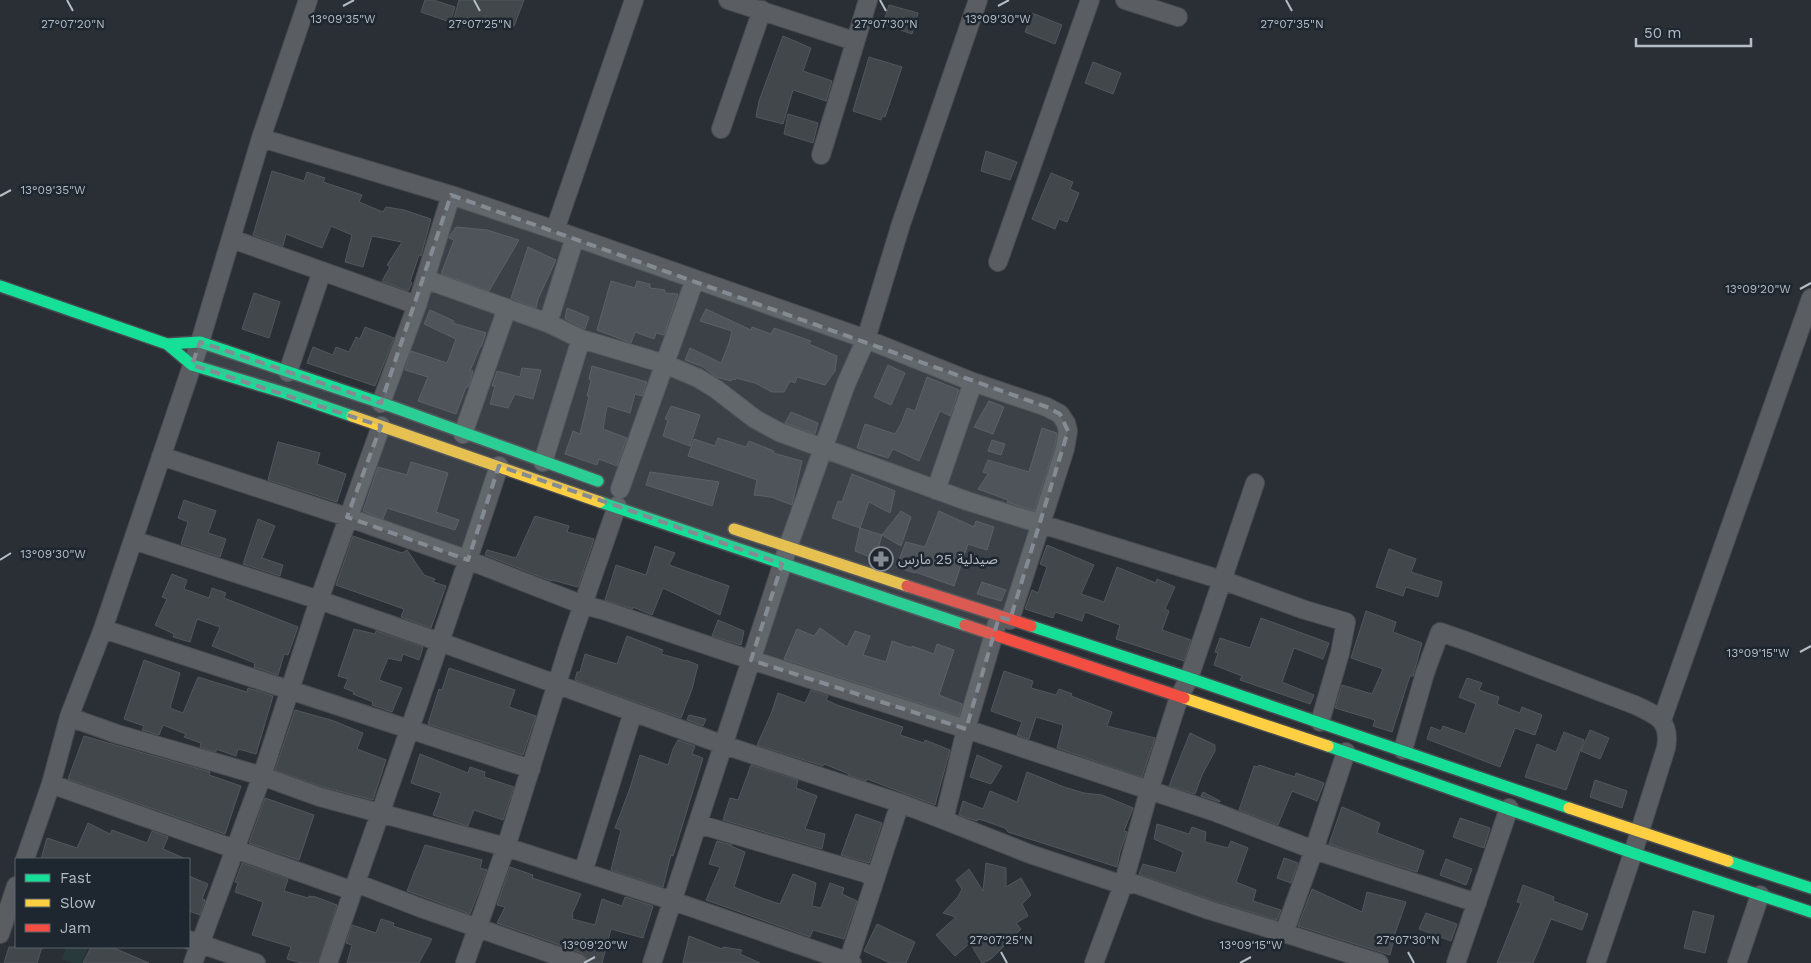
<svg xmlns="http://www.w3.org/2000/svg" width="1811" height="963" viewBox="0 0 1811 963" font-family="'Work Sans','Noto Sans Arabic',sans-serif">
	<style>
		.green { fill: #283a3b }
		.building { fill: #42474c; stroke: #52565d }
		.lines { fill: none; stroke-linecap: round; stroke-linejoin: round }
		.street-casing { stroke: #484b50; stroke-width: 20 }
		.fast-casing { stroke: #484b50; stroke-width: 14 }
		.slow-casing { stroke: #484b50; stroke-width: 14 }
		.jam-casing { stroke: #484b50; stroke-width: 14 }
		.street { stroke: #5a5e63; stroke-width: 18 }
		.fast { stroke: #16e098; stroke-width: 11 }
		.slow { stroke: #ffcf43; stroke-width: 11 }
		.jam { stroke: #f24e42; stroke-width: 11 }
		.marked { fill: #848b93; fill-opacity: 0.2; stroke: #848b93; stroke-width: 4; stroke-dasharray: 10 6; stroke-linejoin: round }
		.ticks { fill: none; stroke: #b4bcc6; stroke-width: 2 }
		.labels { text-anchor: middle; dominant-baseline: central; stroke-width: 5; stroke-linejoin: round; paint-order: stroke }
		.poi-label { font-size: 14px; fill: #b4bcc6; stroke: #1e262f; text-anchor: start }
		.ticks-label { font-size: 12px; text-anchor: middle; fill: #b4bcc6; stroke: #1e262f; stroke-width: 5; stroke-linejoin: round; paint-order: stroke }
	</style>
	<rect width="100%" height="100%" fill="#2a2f35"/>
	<path class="green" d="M66,947H88L82,963H72L62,959Z"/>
	<path class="building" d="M425,0H433L455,7L450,22L421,12Z
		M459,0H524L514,26L474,18L472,23L454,18Z
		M889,5L918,13L912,34L883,24Z
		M1032,13L1062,25L1055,44L1025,32Z
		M783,36L811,48L803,71L832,81L826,101L793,90L783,124L756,117L759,101Z
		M869,57L902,67L885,117L882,116L881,120L853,111Z
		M1093,62L1121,73L1113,94L1085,83Z
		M788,114L818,123L813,143L784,134Z
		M986,151L1017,162L1010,180L981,171Z
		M272,171L304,181L307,172L325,178L323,182L362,195L359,202L383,212L386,207L404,210L431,219L421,256L419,255L410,282L412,283L408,291L382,281L390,267L387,265L402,242L372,236L363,267L345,262L352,235L331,226L322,248L286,234L283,246L253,235Z
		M1051,173L1073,182L1070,189L1079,193L1067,222L1059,219L1055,229L1032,219Z
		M456,227L487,230L519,240L489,291L441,274L454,240L449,238V237Z
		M528,247L556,260L538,299L536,308L511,298Z
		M611,281L635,288L637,281L650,284V288L665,290V293L678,294L664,335L656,333L654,339L635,332L631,343L597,330Z
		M254,293L280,302L269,338L242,329Z
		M567,308L589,317L585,329L565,319Z
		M706,309L751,330L752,327L771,334L774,328L811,341L809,344L837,356L835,371L825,385L797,377L795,383L790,381L784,392H772L755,383L736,378L735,380L732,379L731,381L716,377L703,367L685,360L690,348L721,363L729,343L732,331L700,321Z
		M430,310L454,321L453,323L486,333L481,347H480L470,371H473L471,380L468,387H466L456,414L418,401L428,377L405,370L411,351L447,363L456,339L424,324Z
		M365,327L394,338L375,386L307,363L313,347L333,355L336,347L349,352L356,337L360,339Z
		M888,365L905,373L891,405L874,397Z
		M592,366L647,382L642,396L635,394L630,413L607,406L603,429L627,438L617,466L599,459L597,465L565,454L573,431L580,434L589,396H587L591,380L589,379Z
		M522,368L541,370L533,399L515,394L508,408L490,404L495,386H492L497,371L520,377Z
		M927,377L959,390L950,416L940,411L919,461L893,449L888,458L857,448L865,424L895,434L901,424L907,408L915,411Z
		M989,401L1004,407L993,434L974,427Z
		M671,406L700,415L690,446L663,436L668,420L665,419Z
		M791,412L818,423L815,434L785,423Z
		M1042,428L1057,433L1055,446L1034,511L1007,502L1008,500L978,489L988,474L983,472L988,460L1029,472Z
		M718,438L746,447L749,441L774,451L773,453L802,461L792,505L771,497L754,495L757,480L688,456L694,439L715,446Z
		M992,440L1005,444L1001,455L988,451Z
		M278,442L320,453L317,464L346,474L337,502L268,480Z
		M411,462L448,473L436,512L459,520L455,530L387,508L383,519L363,511L378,467L407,475Z
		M650,472L719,482L712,506L646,485Z
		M852,474L895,491L890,513L869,502L860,528L832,518L838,501L842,502Z
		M184,500L216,511L208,533L226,539L220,557L181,544L188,522L178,518Z
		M901,511L911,517L901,546L882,535Z
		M939,511L974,527L976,521L994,527L987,550L968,544L954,586L915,572V573L896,567L906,542L925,547Z
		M535,516L569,526L567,532L594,539L578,587L552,580L551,581L485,555L487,550L516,558Z
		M258,519L275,526L262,558L283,565L280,576L243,564Z
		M860,528L882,535L875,559L855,551Z
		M353,536L402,553L407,550L424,575L435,579L433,582L446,586L431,628L401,617L404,609L336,585Z
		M1047,545L1094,565L1081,594L1104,602L1117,567L1156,583L1157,579L1175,587L1165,609L1169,611L1162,630L1191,640L1184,661L1116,639L1120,625L1085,612L1082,621L1055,612L1053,618L1025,609L1032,590L1038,593L1047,567L1040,564Z
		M655,546L675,553L669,565L729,586L720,615L663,588L652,615L633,607V609L605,600L616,565L646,575Z
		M1389,549L1416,559L1411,572L1442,582L1438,597L1406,587L1403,596L1376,587Z
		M172,574L187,580L184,589L209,598L212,588L226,593L224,598L298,627L288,655L284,654L278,675L254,667L255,663L212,646L220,627L197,619L190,642L173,637L174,634L155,625L167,599L162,597Z
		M982,582L1006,590L1001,601L977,594Z
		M1366,611L1396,622L1393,632L1422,643L1413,676H1410L1392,732L1373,726L1375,720L1335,708L1342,685L1372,694L1383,669L1351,658Z
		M1261,618L1329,643L1323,659L1294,648L1282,682L1314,695L1310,704L1240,680L1242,676L1214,665L1218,653L1215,652L1220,638L1250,648Z
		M718,620L744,631L741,645L712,636Z
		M820,628L847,647L855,631L870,636L863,655L886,662L892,641L912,648V646L934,654L937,644L954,650L939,695L962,704L959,716L784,659L797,629L814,636Z
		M354,629L375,634L376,631L423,647L419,660L403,654L401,661L388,658L379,680L402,688L392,712L372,705L373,702L353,694L354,692L344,688L348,679L338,676Z
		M627,636L663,650L661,654L686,661V660L698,665L692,689L681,718L575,680L577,672H580L585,654L617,664Z
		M144,660L180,673L170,708L183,713L198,677L247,692L248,688L273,696L256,754L238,749L236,756L216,749V752L200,747L201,743L184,737L186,734L163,725L159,735L142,730L144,726L124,719Z
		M449,668L515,690L509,707L536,716L523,755L428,724L439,689L442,690Z
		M1004,671L1033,681L1031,688L1056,695L1059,689L1072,694L1071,696L1112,712L1107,726L1155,738L1142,777L1057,748L1063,725L1036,717L1029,739L1017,735L1022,722L991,711Z
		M1467,678L1482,683L1479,690L1499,697L1497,704L1520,713L1522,707L1542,715L1535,735L1515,728L1500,767L1427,739L1431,727L1441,731L1443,726L1465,734L1476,704L1459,697Z
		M811,690L828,696L826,700L837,705L903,727L900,735L924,743L925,740L950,750L935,805L867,779L866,781L848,775L849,774L824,764L823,766L757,745L771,714L778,693L805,703Z
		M295,710L334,721L363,733L357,749L386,760L373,800L323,787L275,770Z
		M689,715L706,719L703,726L687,720Z
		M1590,730L1609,738L1600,759L1581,751Z
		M1564,732L1584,740L1566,790L1525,777L1537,744L1556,752Z
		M1190,733L1215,745V751L1202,775L1195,794L1169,786Z
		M84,736L210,772L209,775L241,786L225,834L68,779Z
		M678,740L695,746L692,754L703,758L673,856L671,855L663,887L611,870L621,830L615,828L630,788L640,755L668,765L673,749Z
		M420,754L468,773L470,767L485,772L484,777L514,787L503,820L474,810L468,826L433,815L441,793L411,783Z
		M977,755L1002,766L991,784L970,777Z
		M751,765L798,780L796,788L817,796L805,829L825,834L822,849L723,820L730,798L738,800Z
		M1259,765L1295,777L1296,773L1324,783L1317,801L1292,791L1278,825L1239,810L1254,766L1258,767Z
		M1027,772L1064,787L1084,793L1102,795L1133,808L1124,831L1127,832L1120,852L1117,867L1008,832L1005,828L979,819L977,821L959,815L963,801L983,809L990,791L1017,802Z
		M1595,780L1627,791L1622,808L1590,797Z
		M1203,792L1220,801V802L1201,796Z
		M265,798L314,815L299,860L249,843Z
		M1342,807L1380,823L1377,833L1424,851L1417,872L1329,844Z
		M856,814L882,823L869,863L841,855Z
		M1460,818L1490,828L1484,848L1453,837Z
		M88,823L110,834L112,830L147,843L152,831L168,837L163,849L186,859H41L47,838L77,848Z
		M1157,824L1189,834L1192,827L1206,832L1205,842L1228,848L1231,841L1248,848L1236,882L1256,890L1253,901L1281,910L1277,920L1212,900L1139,874L1143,864L1176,873L1183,852L1154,839Z
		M717,841L732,845L731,846L745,852L734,887L762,898L780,904L793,874L816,883L812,906L821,908L830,883L844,888L842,894L857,901L844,939L813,930L810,937L706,900L720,867L709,864Z
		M425,845L482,860L480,868L487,870L470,914L407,891Z
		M1284,858L1298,863L1291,883L1277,878Z
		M1446,859L1472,869L1466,885L1440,875Z
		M242,863L288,879L284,891L308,898L309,896L313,897V896L337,905L318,963H301L287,959L291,947L252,935L263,902L235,892L238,883L235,882Z
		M986,863L1006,868V887L1021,878L1031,895L1022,904L1028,916L1016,923L1021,929L991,959L982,963L970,943L955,956L936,935L956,917L943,913L958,897L962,889L956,880L969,869L983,891Z
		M510,867L533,875L532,878L581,894L572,914L573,915L572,919L595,925L602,899L622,906L625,897L653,906L643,938L611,929L602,963H592L588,962L586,956L582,953L497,923L505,907L497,905Z
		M189,876L208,884L202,899L205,900L200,915L189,911Z
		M1523,885L1554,897L1553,901L1588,914L1582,930L1551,919L1533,963H1497L1521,903L1517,902Z
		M1312,889L1362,912L1367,892L1406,902L1392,942L1393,943L1390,955L1298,926Z
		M1693,911L1714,916L1705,953L1684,948Z
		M1426,913L1457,924L1451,941L1419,929Z
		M381,919L394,923L393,926L432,939L419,963H347L352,945L346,943L352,925L376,933Z
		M877,924L915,942L906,963H890L864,951Z
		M689,936L722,949L723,947L742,950L740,954L760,963H683Z
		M9,947H42L37,963H4Z
		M91,947L114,948L149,963H83Z"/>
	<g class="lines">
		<g class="street-casing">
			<path id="street" d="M728,0L854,41
				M1125,0L1178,17
				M721,129L762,10
				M261,138L308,0
				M821,155L868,0
				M555,230L634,0
				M232,239L417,305L451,195
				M998,262L1090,0
				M425,279L548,323
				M581,339L665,364L698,378L716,389L755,419L779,432L967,501L1222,580L1305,610L1346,622L1340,653L1320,722
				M288,372L322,271
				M381,403L417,305
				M463,434L507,308
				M161,456L347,517L468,560L583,605L603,610L751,660L966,729L1215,812L1314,850L1477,903
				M543,462L581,339L548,323L575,237
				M620,489L695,279
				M936,490L973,382
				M133,540L319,600L440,642L724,745L900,803L944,820
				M997,624L966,729L944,820L1030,854L1123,885L1136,884L1209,910L1284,933
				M103,629L531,769
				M69,717L117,734L262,776L320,797L506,847L673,901L852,963
				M1662,720L1811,298
				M1403,750L1425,673L1440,632L1469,642L1635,705C1657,715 1671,721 1666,748L1633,853L1596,963
				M1346,752L1314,850L1284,933L1379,963
				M51,784L353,891
				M698,824L865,873L875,879
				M25,859L51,784L69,717L103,629L200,342L261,138L451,195L555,230L866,339L973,382L1047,407L1060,414L1066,423L1068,431L1065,449L1010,620
				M583,872L633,712
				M356,883L421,908L578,963
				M0,934L16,886
				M189,940L256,963
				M848,962L900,803
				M193,963L262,776L319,600L381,426
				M328,963C385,797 445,633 499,466
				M465,963L506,847L570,642L617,506
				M652,963L788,547L846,384L866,339L901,224L978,0
				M1094,963L1123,885L1149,791L1179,697L1189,678L1255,483
				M1456,963L1509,808
				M1737,963L1760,895"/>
		</g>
		<g class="fast-casing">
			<path id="fast" d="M0,286L167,344L192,365L285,393L352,416
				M167,344L200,342L393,407L598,481
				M600,502L965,625
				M1031,626L1189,678L1569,808
				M1328,746L1633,853L1811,912
				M1728,861L1811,888"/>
		</g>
		<g class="slow-casing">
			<path id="slow" d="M352,416L600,502
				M734,529L907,586
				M1184,698L1328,746
				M1569,808L1728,861"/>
		</g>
		<g class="jam-casing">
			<path id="jam" d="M907,586L1031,626
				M965,625L1184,698"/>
		</g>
		<use href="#street" class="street"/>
		<use href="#fast" class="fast"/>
		<use href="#slow" class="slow"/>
		<use href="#jam" class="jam"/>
	</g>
	<path class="marked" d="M451,195L1047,407L1060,414L1068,431L1010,620L999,617L966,729L751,660L782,564L617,506L499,466L468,560L347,517L381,426L192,365L200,342L381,403Z"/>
	<path class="ticks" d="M67,0L73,11M474,0L480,11M880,0L886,11M1286,0L1292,11M343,6L354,0M998,6L1009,0M0,196L11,190M1800,289L1811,283M0,560L11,553M1800,652L1811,646M1001,952L1007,963M1408,952L1414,963M584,963L595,957M1240,963L1251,957"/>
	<defs>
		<g id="pharmacy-ring" transform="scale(1.25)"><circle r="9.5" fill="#1e262f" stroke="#848b93" stroke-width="1.5"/><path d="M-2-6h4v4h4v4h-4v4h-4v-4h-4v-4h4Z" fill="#848b93"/></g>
	</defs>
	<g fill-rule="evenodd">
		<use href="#pharmacy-ring" x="881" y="559"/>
	</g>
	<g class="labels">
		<g class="poi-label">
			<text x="898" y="559">صيدلية 25 مارس</text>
		</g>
	</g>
	<g class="ticks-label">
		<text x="343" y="23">13°09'35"W</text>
		<text x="998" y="23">13°09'30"W</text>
		<text x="73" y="28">27°07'20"N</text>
		<text x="480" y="28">27°07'25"N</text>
		<text x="886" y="28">27°07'30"N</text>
		<text x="1292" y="28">27°07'35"N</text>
		<text x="53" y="194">13°09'35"W</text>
		<text x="1758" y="293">13°09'20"W</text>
		<text x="53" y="558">13°09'30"W</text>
		<text x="1758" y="657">13°09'15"W</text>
		<text x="1001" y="944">27°07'25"N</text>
		<text x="1408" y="944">27°07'30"N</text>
		<text x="595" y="949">13°09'20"W</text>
		<text x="1251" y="949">13°09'15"W</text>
	</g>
	<rect x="15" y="858" width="175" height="90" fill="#1e262f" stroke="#5a626b"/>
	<rect x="25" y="874" width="25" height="8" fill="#16e098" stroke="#5a626b"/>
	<text x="60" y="883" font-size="15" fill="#b4bcc6">Fast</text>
	<rect x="25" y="899" width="25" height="8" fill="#ffcf43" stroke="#5a626b"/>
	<text x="60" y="908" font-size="15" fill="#b4bcc6">Slow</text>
	<rect x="25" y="924" width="25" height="8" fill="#f24e42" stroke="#5a626b"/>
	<text x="60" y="933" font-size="15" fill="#b4bcc6">Jam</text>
	<path d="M1636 38v8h115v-8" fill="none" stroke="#b4bcc6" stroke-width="2.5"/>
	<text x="1644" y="38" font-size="15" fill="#b4bcc6" stroke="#1e262f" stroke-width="4" paint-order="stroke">50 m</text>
</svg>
